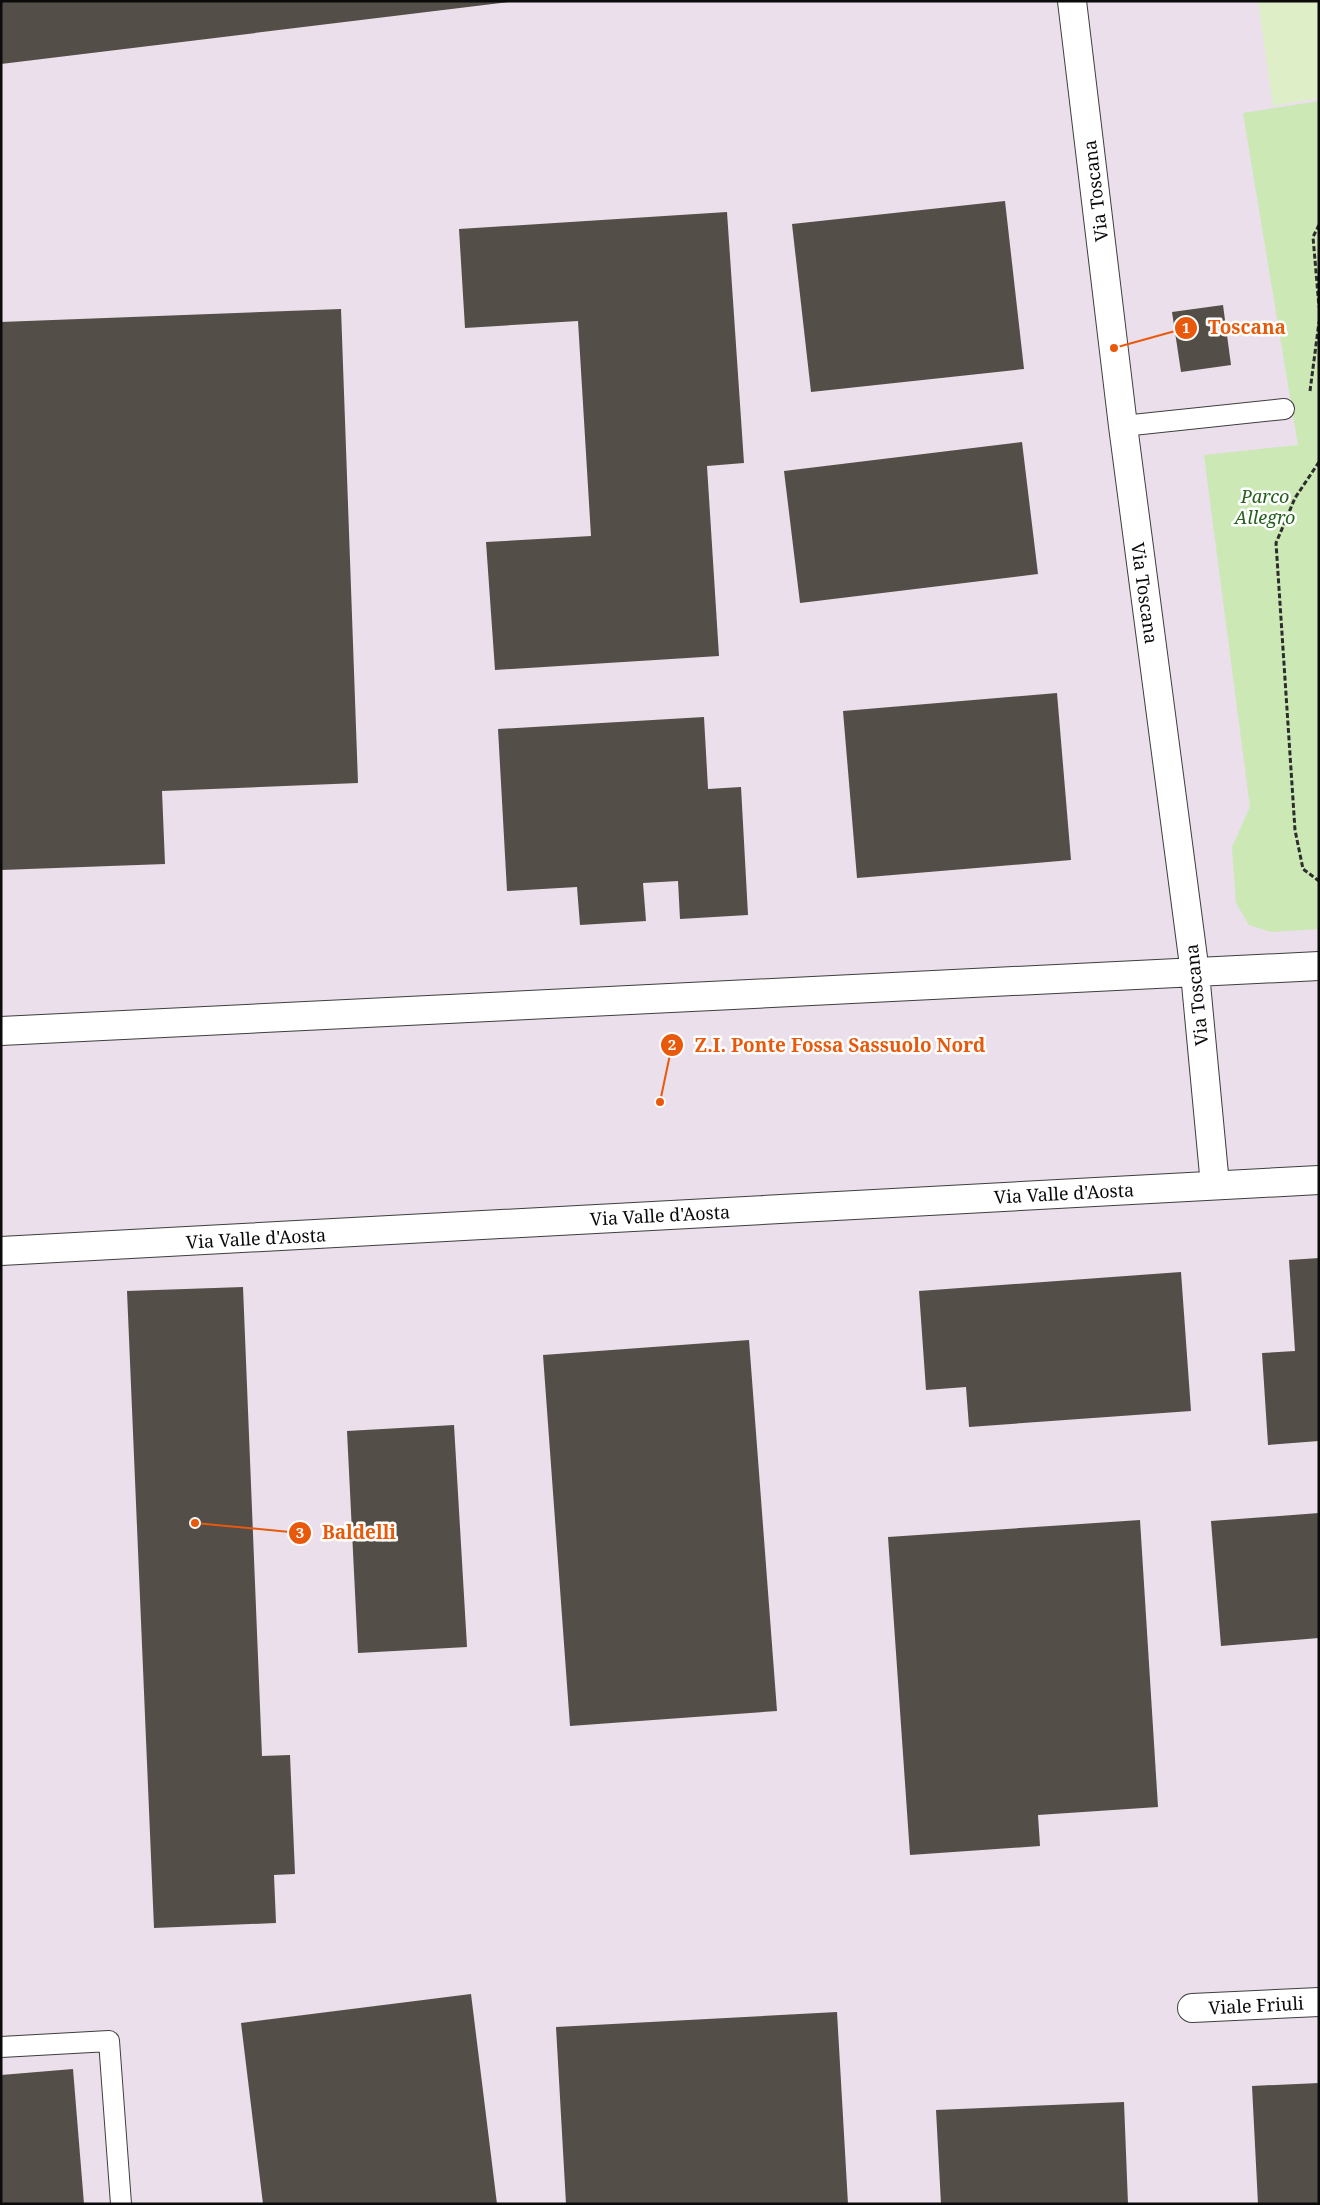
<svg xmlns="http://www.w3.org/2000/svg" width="1320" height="2205" viewBox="0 0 1320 2205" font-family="'Noto Serif',serif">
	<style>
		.industrial { fill: #eadfea }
		.green { fill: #cbe8b5 }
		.pitch { fill: #deefc7 }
		.building { fill: #544e48 }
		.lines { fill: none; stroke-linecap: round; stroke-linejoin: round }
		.service-casing { stroke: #3e3e3e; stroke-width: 22 }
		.minor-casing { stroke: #3e3e3e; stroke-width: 30 }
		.path { stroke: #2d2d2d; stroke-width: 3; stroke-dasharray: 5 2.5; stroke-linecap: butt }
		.service { stroke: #fff; stroke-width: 20 }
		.minor { stroke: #fff; stroke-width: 28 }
		.labels { text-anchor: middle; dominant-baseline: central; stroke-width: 5; stroke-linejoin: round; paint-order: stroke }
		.street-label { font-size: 18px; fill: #0b0b0b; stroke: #fff }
		.park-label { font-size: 18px; font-style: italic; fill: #25611d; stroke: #fff }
		.leader { fill: none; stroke: #e8590c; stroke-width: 2 }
		.callout-dot { fill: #e8590c; stroke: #fff; stroke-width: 2 }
		.mark-label { font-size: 15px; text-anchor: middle; font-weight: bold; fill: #fff }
		.callout-label { font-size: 19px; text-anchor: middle; font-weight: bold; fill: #e8590c; stroke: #fff; stroke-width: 5; stroke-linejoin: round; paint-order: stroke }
	</style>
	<rect width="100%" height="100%" fill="#fffcea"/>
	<path class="industrial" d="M1,1H1319V2204H1Z"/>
	<path class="green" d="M1319,101V929L1271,932L1249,925L1236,903L1232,847L1250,807L1204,455L1298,445L1243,113Z"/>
	<path class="pitch" d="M1258,1H1319V98L1273,106Z"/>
	<path class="building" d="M1,1H509V2L1,64Z
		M1005,201L1024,369L811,392L792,224Z
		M727,212L744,463L707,466L719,656L495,670L486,542L591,536L578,321L465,328L459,229Z
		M1223,305L1231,365L1181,372L1172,312Z
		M341,309L358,783L162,791L165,864L1,870V322Z
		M1022,442L1038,574L800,603L784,471Z
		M1057,693L1071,860L857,878L843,711Z
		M704,717L708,789L741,787L748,915L680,919L678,881L643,883L646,921L580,925L577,887L507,891L498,729Z
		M1319,1258V1441L1268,1445L1262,1353L1295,1351L1289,1260Z
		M1181,1272L1191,1411L969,1427L966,1387L926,1390L919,1291Z
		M243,1287L262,1756L290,1755L295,1874L274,1875L276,1923L154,1928L127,1291Z
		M749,1340L777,1711L570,1726L543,1355Z
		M454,1425L467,1647L358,1653L347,1431Z
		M1319,1513V1638L1221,1646L1211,1521Z
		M1140,1520L1158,1807L1038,1815L1040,1846L910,1855L888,1537Z
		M471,1994L497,2204H263L241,2023Z
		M837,2012L848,2204H566L556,2027Z
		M73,2069L84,2204H1V2075Z
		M1319,2083V2204H1258L1252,2086Z
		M1124,2102L1128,2204H941L936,2110Z"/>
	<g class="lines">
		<g class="service-casing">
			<path id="service" d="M1123,426L1284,409
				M1,2047L109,2041L121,2204"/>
		</g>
		<g class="minor-casing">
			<path id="minor" d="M1072,1L1123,426L1195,973L1215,1185
				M1,1031L1319,966
				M1,1251L1319,1180
				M1192,2008L1319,2002"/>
		</g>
		<path class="path" d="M1319,225L1313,237L1319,307
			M1310,391L1319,322
			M1319,462L1295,498L1276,543L1295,830L1303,869L1319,881"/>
		<use href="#service" class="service"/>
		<use href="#minor" class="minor"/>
	</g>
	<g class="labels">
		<g class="street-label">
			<text transform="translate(1095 191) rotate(-97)">Via Toscana</text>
			<text transform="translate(1145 593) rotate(82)">Via Toscana</text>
			<text transform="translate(1196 995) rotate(-96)">Via Toscana</text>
			<text transform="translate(1064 1193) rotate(-3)">Via Valle d'Aosta</text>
			<text transform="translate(660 1215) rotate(-3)">Via Valle d'Aosta</text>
			<text transform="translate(256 1238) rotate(-3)">Via Valle d'Aosta</text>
			<text transform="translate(1256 2005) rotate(-3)">Viale Friuli</text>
		</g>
		<g class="park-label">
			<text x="1265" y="496">Parco<tspan x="1265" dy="21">Allegro</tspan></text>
		</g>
	</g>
	<path class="leader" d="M1114 348L1186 328M660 1102L672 1045M195 1523L300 1533"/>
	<g class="callout-dot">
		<circle cx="1114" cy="348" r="5"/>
		<circle cx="660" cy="1102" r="5"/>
		<circle cx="195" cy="1523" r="5"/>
		<circle cx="1186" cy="328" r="12"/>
		<circle cx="672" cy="1045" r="12"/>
		<circle cx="300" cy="1533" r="12"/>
	</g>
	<g class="mark-label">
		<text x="1186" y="333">1</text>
		<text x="672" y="1050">2</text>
		<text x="300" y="1538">3</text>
	</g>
	<g class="callout-label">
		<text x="1247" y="334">Toscana</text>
		<text x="840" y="1052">Z.I. Ponte Fossa Sassuolo Nord</text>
		<text x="359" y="1539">Baldelli</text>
	</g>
	<rect width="1320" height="2205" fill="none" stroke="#0b0b0b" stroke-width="5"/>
</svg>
